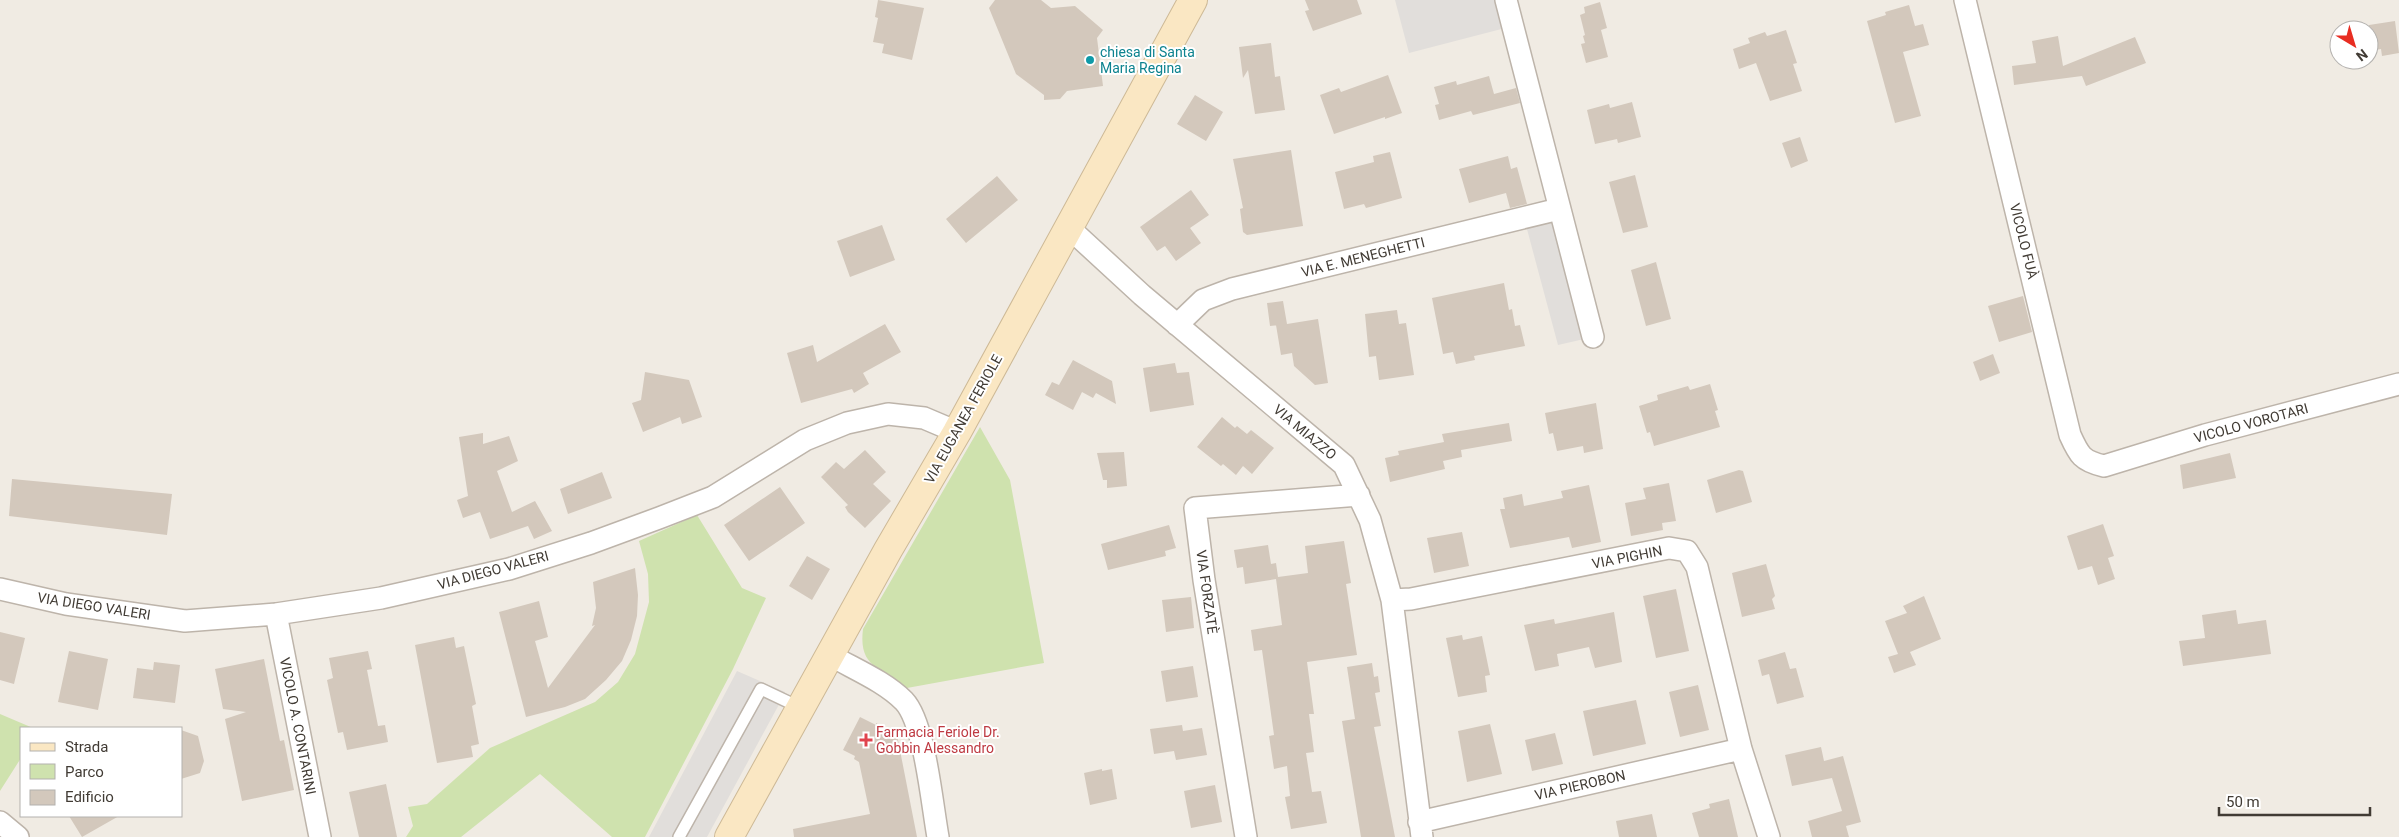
<svg xmlns="http://www.w3.org/2000/svg" width="2399" height="837" viewBox="0 0 2399 837" font-family="Roboto,sans-serif">
	<style>
		.green { fill: #cfe2ae }
		.parking { fill: #e1dedb }
		.building { fill: #d3c8bc }
		.lines { fill: none; stroke-linecap: round; stroke-linejoin: round }
		.service-casing { stroke: #bdb4aa; stroke-width: 14 }
		.minor-casing { stroke: #bdb4aa; stroke-width: 24 }
		.secondary-casing { stroke: #cdb996; stroke-width: 30 }
		.service { stroke: #fff; stroke-width: 11 }
		.minor { stroke: #fff; stroke-width: 21 }
		.secondary { stroke: #fae7c3; stroke-width: 28 }
		.culture-dot { fill: #0f9aa8; stroke: #fff; stroke-width: 2 }
		.health-dot { fill: #e0444e; stroke: #fff; stroke-width: 2 }
		.labels { text-anchor: middle; dominant-baseline: central; stroke-width: 4; stroke-linejoin: round; paint-order: stroke }
		.culture-label { font-size: 14px; fill: #0d838f; stroke: #fff; text-anchor: start }
		.street-label { font-size: 14px; fill: #413b34; stroke: #fff }
		.health-label { font-size: 14px; fill: #be3a42; stroke: #fff; text-anchor: start }
	</style>
	<rect width="100%" height="100%" fill="#f0ebe3"/>
	<path class="green" d="M980,427L1010,480L1044,663L907,688C882,667 858,669 863,629Z
		M697,515L742,588L766,598L733,669L645,837H612L540,774L461,837H406L413,826L408,807L427,804L490,748L595,702L618,682L635,654L649,602L648,574L639,541Z
		M0,714L33,728H21V758L0,791Z"/>
	<path class="parking" d="M1395,0H1506L1513,26L1409,53Z
		M1559,209L1593,337L1558,345L1524,218Z
		M737,671L785,692L782,699L707,837H649Z"/>
	<path class="building" d="M878,0L924,8L912,60L882,53L884,44L873,42L878,18L875,17Z
		M995,0H1041L1051,8L1075,6L1103,30L1097,38L1103,86L1067,91L1060,99L1044,100V95L1016,74L989,8Z
		M1305,0H1357L1362,14L1313,31L1305,11L1309,10Z
		M1600,2L1607,28L1601,30L1608,57L1586,63L1581,44L1585,43L1583,36L1585,35L1580,15L1585,13L1584,7Z
		M1909,5L1915,26L1923,24L1929,45L1903,52L1921,116L1895,123L1867,21L1886,15L1885,12Z
		M2395,21L2399,53L2382,56L2381,49L2369,51V25Z
		M1786,30L1797,63L1793,64L1802,91L1770,101L1756,63L1739,69L1733,49L1750,43L1748,38L1765,32L1767,36Z
		M2058,36L2063,66L2135,37L2146,63L2086,86L2082,76L2014,85L2012,66L2036,63L2032,41Z
		M1271,43L1275,77L1280,76L1285,110L1255,114L1248,70L1243,78L1239,47Z
		M1388,75L1402,113L1385,119V117L1334,134L1320,95L1339,88L1341,92Z
		M1489,76L1494,94L1516,88L1520,103L1473,115L1471,111L1439,120L1435,105L1439,104L1434,87L1456,81L1457,85Z
		M1195,95L1223,112L1206,141L1177,124Z
		M1632,102L1641,137L1618,143L1617,139L1595,144L1587,110L1609,104L1610,108Z
		M1800,137L1808,161L1791,168L1782,143Z
		M1291,150L1303,226L1247,235L1243,232L1240,209L1243,208L1233,159Z
		M1390,152L1402,198L1366,208L1364,204L1344,209L1335,172L1374,162L1373,156Z
		M1508,156L1511,169L1517,167L1527,204L1510,208L1506,193L1469,203L1459,169Z
		M1635,175L1648,227L1623,233L1609,182Z
		M997,176L1018,200L966,243L946,219Z
		M1191,190L1209,215L1190,228L1201,243L1176,261L1165,246L1157,251L1140,227Z
		M882,225L895,260L850,277L837,241Z
		M1656,262L1671,319L1646,326L1631,270Z
		M1504,283L1509,310L1512,309L1515,326L1520,325L1525,346L1474,356L1475,360L1456,364L1453,352L1443,354L1432,298Z
		M2023,296L2032,332L1999,342L1988,306Z
		M1283,301L1287,324L1318,319L1328,383L1315,385L1294,366L1292,353L1281,355L1276,325H1279L1270,326L1267,303Z
		M1397,310L1399,324L1406,323L1414,375L1379,380L1376,356L1369,357L1365,314Z
		M885,324L901,352L863,373L869,384L854,393L852,389L801,403L787,353L813,345L817,362Z
		M1993,354L2000,373L1980,381L1973,362Z
		M1073,360L1112,381L1116,404L1096,393L1093,398L1082,392L1073,410L1045,395L1052,382L1059,385Z
		M1175,363L1177,373L1189,372L1194,405L1150,412L1143,368Z
		M645,372L689,380L702,417L682,424L680,417L643,432L632,403L641,400Z
		M1710,384L1718,410L1715,411L1720,427L1654,446L1650,432L1647,433L1639,406L1658,400L1657,395L1688,386L1690,390Z
		M1596,403L1603,449L1584,453L1583,446L1557,451L1553,433L1549,434L1545,413Z
		M1222,417L1235,428L1237,426L1247,434L1251,430L1274,448L1252,474L1243,466L1236,475L1223,464L1221,466L1197,447Z
		M1509,423L1512,441L1461,450L1462,457L1443,461L1445,469L1390,482L1385,458L1399,455L1398,451L1444,442L1442,434Z
		M483,433V444L509,436L518,461L497,471L512,512L535,501L552,531L534,539L528,526L490,539L480,512L463,518L457,500L468,496L459,437Z
		M865,450L886,472L873,484L891,501L865,528L848,512L845,507L848,505L821,477L836,462L844,469Z
		M1124,452L1127,486L1107,488V480H1103L1097,453Z
		M2230,453L2236,478L2183,489L2180,465Z
		M1739,470L1743,471L1752,502L1716,513L1707,480Z
		M602,472L612,498L568,514L560,489Z
		M12,479L172,494L167,535L9,516Z
		M1669,483L1676,521L1662,523L1663,530L1631,536L1625,503L1646,499L1643,488Z
		M1589,485L1601,542L1572,548L1569,537L1510,548L1500,509H1505L1503,498L1522,494L1524,506L1563,498L1561,491Z
		M780,487L805,523L749,561L724,525Z
		M2103,524L2114,556L2108,558L2115,579L2098,585L2092,566L2078,570L2067,536Z
		M1169,525L1176,548L1165,551L1166,556L1108,570L1101,544Z
		M1462,532L1469,566L1434,573L1427,538Z
		M1344,541L1351,583L1346,584L1357,655L1307,662L1314,714H1309L1314,752L1306,753L1312,792L1321,791L1327,823L1291,829L1285,797L1290,796L1287,766L1274,769L1269,736L1274,735L1262,650L1254,651L1251,630L1282,625L1276,579L1245,584L1243,567L1237,568L1234,550L1268,545L1271,564L1276,563L1278,577L1308,573L1305,546Z
		M807,556L830,569L812,600L789,586Z
		M1766,564L1775,596L1772,599L1775,609L1742,617L1732,573Z
		M635,568L638,595L637,616L631,640L622,661L606,680L585,699L565,707L526,717L499,612L539,601L548,637L535,641L548,688L595,625L592,626L596,608L593,582Z
		M1676,589L1689,651L1656,658L1643,596Z
		M1924,596L1941,639L1910,652L1916,665L1894,673L1888,657L1898,654L1885,621L1907,613L1903,606Z
		M1191,597L1194,628L1166,632L1162,600Z
		M2236,610L2238,624L2266,620L2271,654L2183,666L2179,641L2205,638L2202,615Z
		M1614,612L1622,662L1595,668L1589,647L1557,654L1559,666L1535,671L1524,625L1554,619L1555,624Z
		M0,632L25,638L14,684L0,680Z
		M1462,635L1463,640L1482,636L1490,675L1485,676L1487,692L1458,697L1446,638Z
		M454,637L456,648L464,646L476,704L472,706L479,744L471,746L473,757L437,763L415,645Z
		M69,651L108,659L98,710L58,702Z
		M368,651L372,669L367,670L378,726L385,725L388,742L347,750L343,732L338,733L327,680L333,678L329,658Z
		M1785,652L1790,669L1796,668L1804,697L1777,704L1769,674L1762,676L1758,660Z
		M264,659L280,741L284,740L294,790L242,801L225,719L246,712L223,709L215,669Z
		M154,662L180,665L175,703L133,698L137,668L153,670Z
		M1372,663L1374,677L1378,676L1380,692L1375,693L1381,726L1374,727L1395,837H1361L1342,721L1355,719L1347,667Z
		M1193,666L1198,697L1166,702L1161,671Z
		M1698,685L1709,730L1680,737L1669,692Z
		M1636,700L1646,744L1593,756L1583,711Z
		M860,717L876,725V723L897,735L917,837H794L793,829L870,814L859,762L854,759L855,756L843,750Z
		M1490,724L1502,774L1467,782L1458,731Z
		M1182,725L1183,731L1202,728L1207,755L1176,760L1174,751L1154,754L1150,729Z
		M181,730L198,736L204,761L200,773L181,779Z
		M1555,733L1563,764L1532,771L1525,740Z
		M1821,747L1824,761L1843,756L1861,822L1846,826L1849,837H1812L1808,821L1842,811L1832,778L1792,786L1785,755Z
		M1102,769V771L1112,769L1117,799L1090,805L1084,773Z
		M386,784L397,837H359L349,792Z
		M1215,785L1222,822L1191,828L1184,791Z
		M1729,799L1738,837H1699L1692,813L1710,808L1709,804Z
		M1652,814L1657,837H1619L1616,821Z
		M69,816H119L82,837Z"/>
	<g class="lines">
		<g class="service-casing">
			<path id="service" d="M679,837L761,689L801,708"/>
		</g>
		<g class="minor-casing">
			<path id="minor" d="M1506,0L1593,337
				M1965,0L2070,435C2079,455 2082,461 2104,466L2205,435L2399,384
				M1067,226L1142,295L1344,465L1370,520L1392,600L1422,837
				M1177,325L1203,300L1232,289L1559,209
				M0,589L66,604L185,621L276,614L381,598L509,569L591,543L659,518L713,497L805,440L847,423L888,414L924,418L957,432
				M1392,600L1411,599L1669,548L1687,551L1697,567L1741,749L1769,837
				M276,614L320,837
				M830,655C854,669 884,681 904,701C925,723 932,805 938,837
				M0,822L18,837
				M1419,822L1741,749
				M1246,837L1204,580L1195,508L1359,495"/>
		</g>
		<g class="secondary-casing">
			<path id="secondary" d="M729,837L888,550L957,432L1193,0"/>
		</g>
		<use href="#service" class="service"/>
		<use href="#minor" class="minor"/>
		<use href="#secondary" class="secondary"/>
	</g>
	<circle class="culture-dot" cx="1090" cy="60" r="5"/>
	<path class="health-dot" d="M863.5 732.5h5v5h5v5h-5v5h-5v-5h-5v-5h5z"/>
	<g class="labels">
		<g class="culture-label">
			<text x="1100" y="52">chiesa di Santa<tspan x="1100" dy="16">Maria Regina</tspan></text>
		</g>
		<g class="street-label">
			<text transform="translate(2024 241) rotate(76)">VICOLO FUÀ</text>
			<text transform="translate(1363 257) rotate(-14)">VIA E. MENEGHETTI</text>
			<text transform="translate(963 419) rotate(-61)">VIA EUGANEA FERIOLE</text>
			<text transform="translate(2251 423) rotate(-15)">VICOLO VOROTARI</text>
			<text transform="translate(1305 432) rotate(40)">VIA MIAZZO</text>
			<text transform="translate(1627 557) rotate(-11)">VIA PIGHIN</text>
			<text transform="translate(493 570) rotate(-15)">VIA DIEGO VALERI</text>
			<text transform="translate(1207 592) rotate(82)">VIA FORZATÈ</text>
			<text transform="translate(94 606) rotate(9)">VIA DIEGO VALERI</text>
			<text transform="translate(298 726) rotate(79)">VICOLO A. CONTARINI</text>
			<text transform="translate(1580 785) rotate(-13)">VIA PIEROBON</text>
		</g>
		<g class="health-label">
			<text x="876" y="732">Farmacia Feriole Dr.<tspan x="876" dy="16">Gobbin Alessandro</tspan></text>
		</g>
	</g>
	<rect x="20" y="727" width="162" height="90" fill="#ffffff" stroke="#b3b1ae"/>
	<rect x="30" y="743" width="25" height="8" fill="#fae7c3" stroke="#b3b1ae"/>
	<text x="65" y="752" font-size="15" fill="#413b34">Strada</text>
	<rect x="30" y="764" width="25" height="15" fill="#cfe2ae" stroke="#b3b1ae"/>
	<text x="65" y="777" font-size="15" fill="#413b34">Parco</text>
	<rect x="30" y="790" width="25" height="15" fill="#d3c8bc" stroke="#b3b1ae"/>
	<text x="65" y="802" font-size="15" fill="#413b34">Edificio</text>
	<g transform="translate(2354 45) rotate(142)"><circle r="24" fill="#ffffff" stroke="#b3b1ae"/>
	<path d="M0-4L9 19L0 12L-9 19Z" fill="#e82d22"/>
	<text y="-8" font-size="14" font-weight="bold" text-anchor="middle" fill="#413b34">N</text>
	</g>
	<path d="M2219 807v8h151v-8" fill="none" stroke="#413b34" stroke-width="2.5"/>
	<text x="2226" y="807" font-size="15" fill="#413b34" stroke="#ffffff" stroke-width="4" paint-order="stroke">50 m</text>
</svg>
